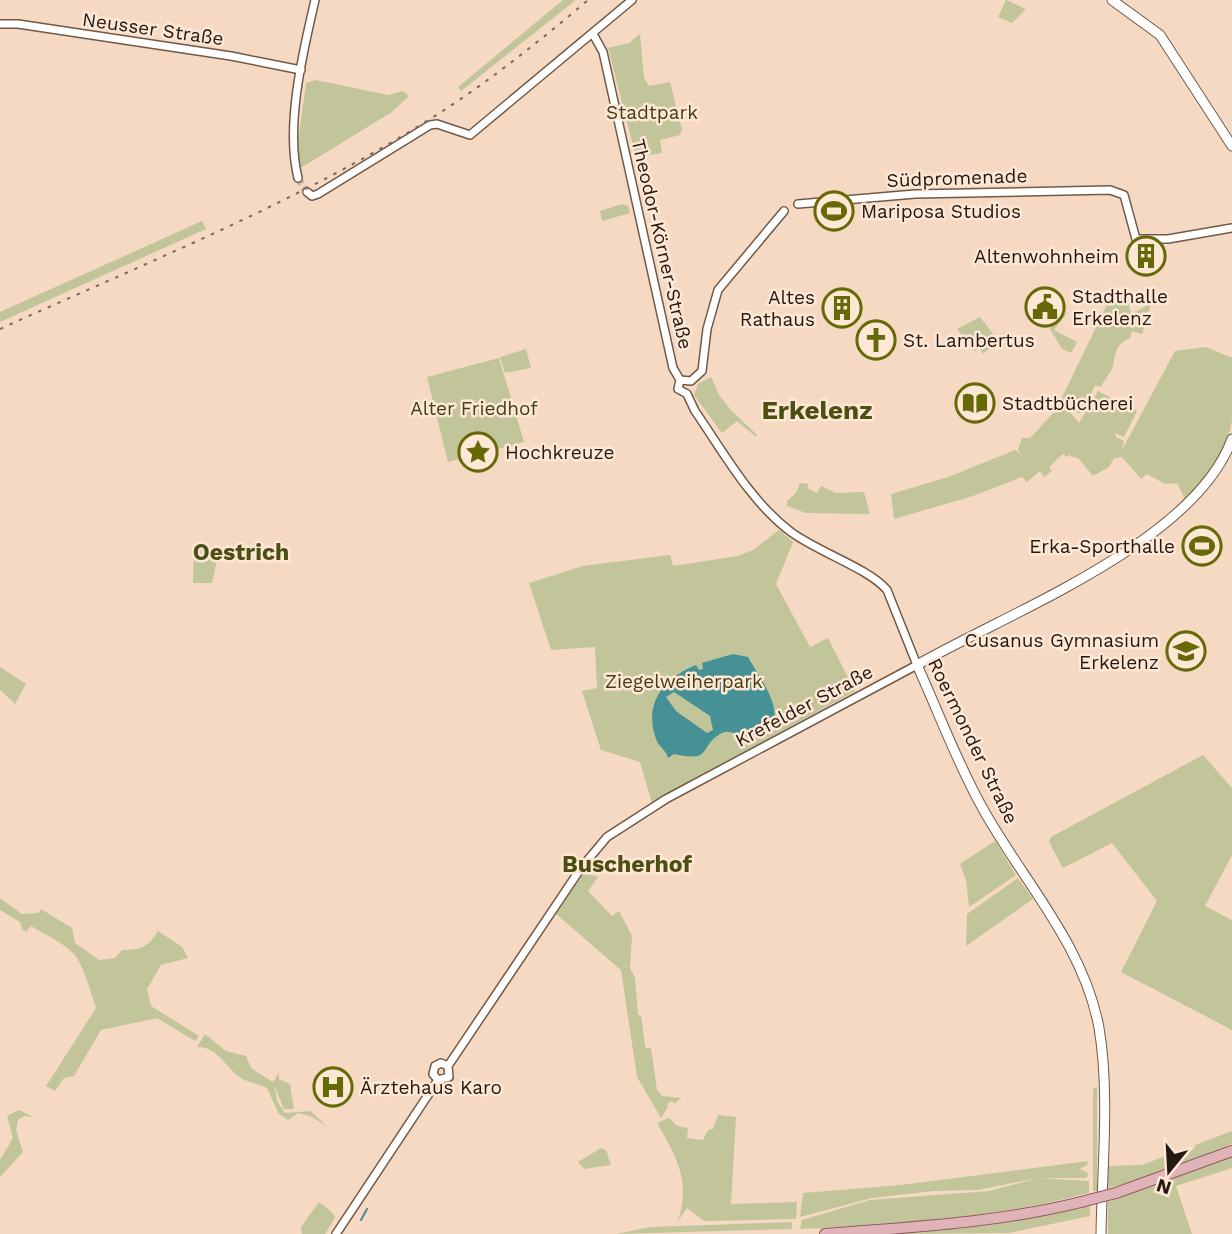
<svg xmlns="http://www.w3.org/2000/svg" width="1232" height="1234" viewBox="0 0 1232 1234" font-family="'Work Sans',sans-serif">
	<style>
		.green { fill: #c2c599 }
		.water { fill: #469195; fill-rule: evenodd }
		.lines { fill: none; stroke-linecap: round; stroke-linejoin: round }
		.stream { stroke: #469195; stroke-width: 2 }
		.tertiary-tunnel { stroke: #cbb39f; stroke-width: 7; stroke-dasharray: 7 3.5; stroke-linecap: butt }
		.tertiary-casing { stroke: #725946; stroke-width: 10 }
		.secondary-casing { stroke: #725946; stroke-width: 11 }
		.primary-casing { stroke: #905c60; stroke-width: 12 }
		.tertiary { stroke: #fff; stroke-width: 7 }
		.secondary { stroke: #fff; stroke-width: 9 }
		.primary { stroke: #e0b3b9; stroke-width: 10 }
		.rail { stroke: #7b6a5b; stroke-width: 2; stroke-dasharray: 3.5 7; stroke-linecap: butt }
		.primary-bridge-casing { stroke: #905c60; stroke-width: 12; stroke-linecap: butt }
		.primary-bridge { stroke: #e0b3b9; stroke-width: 10 }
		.labels { text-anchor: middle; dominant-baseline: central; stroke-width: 5; stroke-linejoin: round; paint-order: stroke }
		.street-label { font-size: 19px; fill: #231911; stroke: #fee7d5 }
		.park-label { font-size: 19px; fill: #3f4015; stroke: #fee7d5 }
		.poi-label { font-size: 19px; fill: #231911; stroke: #fee7d5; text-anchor: start }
		.quarter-label { font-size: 23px; font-weight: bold; fill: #4c4f13; stroke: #fee7d5 }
		.district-label { font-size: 26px; font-weight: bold; fill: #4c4f13; stroke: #fee7d5 }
	</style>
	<rect width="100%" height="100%" fill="#f5d9c2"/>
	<path class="green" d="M563,0H576L461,91L458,87Z
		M1006,0L1026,9L1012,23L998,17Z
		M640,34L644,78L649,86L670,82L682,130L680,135L660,140L662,153L636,157L608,48L629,43Z
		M316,80L388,95L403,91L409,96L392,112L299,169L298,142L306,83Z
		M622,204L628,206L630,213L602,221L600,211Z
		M202,221L206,229L0,322V312Z
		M1152,287L1155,291L1142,334L1132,331L1130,338C1116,344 1116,352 1113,366C1111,373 1104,380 1101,387L1095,385L1082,413L1070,412L1079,423L1098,391L1137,411L1124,437L1115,433L1116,437L1124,441L1122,450L1175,351L1206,347L1232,358C1232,378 1232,399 1232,419C1230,445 1205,482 1185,499L1177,483L1165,484L1147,474L1141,479L1122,457L1114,458L1109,467L1093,476L1078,458L1069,456L1070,452L1067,457L1063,454L1049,467L1052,471L1044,477L1040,471L1027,482L1022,477L973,496L894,519L891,494L948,477L1015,450L1020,454L1018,449L1022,438H1030L1056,410L1113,292L1132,300L1129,307L1132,314L1148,305L1145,297Z
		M1068,312L1054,330L1077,342L1071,353L1062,349L1050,329L1054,321Z
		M980,317L998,340L983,354L979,348L975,351L957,329Z
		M526,349L531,368L505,373L500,357Z
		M499,358L524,442L448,462L427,377Z
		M711,377L719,395L731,410L757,435L756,437L737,421L722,433L694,395L698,384Z
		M800,483L809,484L807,488L817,493L821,486L836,493L864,492L870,514L806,513L787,506V501L796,493Z
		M779,530L793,542L776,584L810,647L828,638L855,691L652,803L640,762L601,750L582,691L597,688L595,647L551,650L529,583L583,566L670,555L673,566L738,556L753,550Z
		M194,546L219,551L212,583H193Z
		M0,667L26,684L15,704L0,690Z
		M1203,755L1232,788V855L1205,906L1232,920V1030L1121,972L1157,901L1112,843L1063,868L1049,842L1051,837Z
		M995,841L1016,875L969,907L966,880L960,864Z
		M584,873L598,877L588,891L612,916L619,911L632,936L630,968L635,978L638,1015H641L645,1045L646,1048H651L657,1090L662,1096L681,1098L674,1104L672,1101L667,1104L668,1107L661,1118L637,1077L621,970L556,914Z
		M1018,878L1033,899L966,946L967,914Z
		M0,898L22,914L38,913L41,909L72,928L75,943L99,960L115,958L122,950C141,950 148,947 158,931L182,947L188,958L161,965L147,989L151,1006L199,1036L195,1041L157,1018L101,1030L74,1076L64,1078L55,1091L46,1086L96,1008C92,995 82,961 73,953C62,942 44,934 31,926L26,932L22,929L20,922L0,910Z
		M205,1034L226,1051L246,1056L251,1068L273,1082L279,1073V1079L290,1084L294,1109H284L275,1087L277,1101L285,1113L310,1111L327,1126L310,1116L298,1113L288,1120L279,1114L267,1088C259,1084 247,1082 241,1078C227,1069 216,1045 197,1047Z
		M1097,1087V1191H1093V1089Z
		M19,1110L33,1117L24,1116L18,1120L16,1130L23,1152L0,1177V1160L13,1138L7,1116Z
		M718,1115L736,1117L731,1204L797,1202L796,1219L704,1221L687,1208L678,1221C691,1181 677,1158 657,1123L669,1118L677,1126L688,1128L687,1138L703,1140L708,1130L713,1129Z
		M1232,1131V1144L1157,1175L1108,1188L1107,1166L1142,1165Z
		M601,1148L606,1150L611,1165L584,1169L578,1162Z
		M1232,1157V1168L1176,1186L1192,1234H1108V1202Z
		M1088,1161L1087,1165L1080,1169L1088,1173L1087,1178H1039L1089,1181V1193C994,1218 898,1224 800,1229L802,1220L870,1200L989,1191L1039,1178L977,1190L934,1191L872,1198L800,1217L803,1193L901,1185Z
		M319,1202L333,1213L335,1218L325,1234H302L301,1227Z
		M1090,1206V1216L1009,1233L898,1234L1009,1222Z
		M792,1222V1229L616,1234L651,1227Z"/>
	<path class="water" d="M733,654L748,657C762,682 800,729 748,736C739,737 730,729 722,733C697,746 715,763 674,754L668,758C666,749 659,748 656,739C643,703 664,678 696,665L699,670L703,669L702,663ZM674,692L710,716L713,730L707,733L676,711L666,697Z"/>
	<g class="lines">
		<path class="stream" d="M361,1220L367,1209"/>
		<path class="tertiary-tunnel" d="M298,178L307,192"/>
		<g class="tertiary-casing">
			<path id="tertiary" d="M0,24H18L231,56L301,70
				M593,34L603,52L673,368L680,380
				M298,178C285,126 303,52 315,0
				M307,192L312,196L318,194L430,125L437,124L470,135L632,0
				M798,204L915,194L1110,190L1124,195L1136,239H1168L1232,228
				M680,380L691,381L702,371L707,329L718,290L784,211
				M680,380L678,389L687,394
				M448,1066L581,868L607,837L666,799L917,665L887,590C868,568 818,552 791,532C750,501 724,453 695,411L687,394
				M438,1080L433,1074L435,1066L441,1063L448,1066
				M438,1080L449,1077L448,1066
				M336,1234L438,1080"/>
		</g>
		<g class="secondary-casing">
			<path id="secondary" d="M1112,0L1160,35L1232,146
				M1101,1234C1102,1169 1110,1092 1099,1028C1084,945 1023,881 983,809C957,763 939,713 917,665C1009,612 1194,543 1232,439"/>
		</g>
		<g class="primary-casing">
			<path id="primary" d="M1116,1193L1232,1151
				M825,1234C911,1227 997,1223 1081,1202"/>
		</g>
		<use href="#tertiary" class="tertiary"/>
		<use href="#secondary" class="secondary"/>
		<use href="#primary" class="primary"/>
		<path class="rail" d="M0,329C141,265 289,206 422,124C481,88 535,45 588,0"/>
		<g class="primary-bridge-casing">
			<path id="primary-bridge" d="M1081,1202L1116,1193"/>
		</g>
		<use href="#primary-bridge" class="primary-bridge"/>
	</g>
	<defs>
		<g id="stadium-ring" transform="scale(2.0125)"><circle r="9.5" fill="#fee7d5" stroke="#656907" stroke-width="1.5"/><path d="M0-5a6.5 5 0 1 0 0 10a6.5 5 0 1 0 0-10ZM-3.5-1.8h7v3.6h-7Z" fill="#656907"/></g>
		<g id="building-ring" transform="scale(2.0125)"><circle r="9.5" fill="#fee7d5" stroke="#656907" stroke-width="1.5"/><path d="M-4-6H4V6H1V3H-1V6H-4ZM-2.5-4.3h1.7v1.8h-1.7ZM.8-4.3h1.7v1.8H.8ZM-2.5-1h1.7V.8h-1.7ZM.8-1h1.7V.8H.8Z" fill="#656907"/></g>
		<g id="civic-ring" transform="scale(2.0125)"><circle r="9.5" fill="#fee7d5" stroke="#656907" stroke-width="1.5"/><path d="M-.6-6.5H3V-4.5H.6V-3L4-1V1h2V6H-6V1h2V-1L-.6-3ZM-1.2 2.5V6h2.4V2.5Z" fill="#656907"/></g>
		<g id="church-ring" transform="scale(2.0125)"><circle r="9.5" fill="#fee7d5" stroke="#656907" stroke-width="1.5"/><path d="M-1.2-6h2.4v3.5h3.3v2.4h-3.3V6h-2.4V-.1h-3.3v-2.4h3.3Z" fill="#656907"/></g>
		<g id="library-ring" transform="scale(2.0125)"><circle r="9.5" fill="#fee7d5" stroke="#656907" stroke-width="1.5"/><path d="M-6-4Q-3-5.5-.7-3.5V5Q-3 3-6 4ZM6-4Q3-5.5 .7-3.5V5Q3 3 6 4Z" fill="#656907"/></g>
		<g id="sight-ring" transform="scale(2.0125)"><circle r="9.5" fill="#fee7d5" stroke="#656907" stroke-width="1.5"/><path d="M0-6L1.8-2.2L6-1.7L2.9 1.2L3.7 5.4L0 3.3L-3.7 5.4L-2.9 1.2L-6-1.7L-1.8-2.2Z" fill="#656907"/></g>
		<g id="school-ring" transform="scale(2.0125)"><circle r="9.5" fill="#fee7d5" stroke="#656907" stroke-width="1.5"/><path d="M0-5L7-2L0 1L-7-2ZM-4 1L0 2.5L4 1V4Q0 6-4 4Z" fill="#656907"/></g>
		<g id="hospital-ring" transform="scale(2.0125)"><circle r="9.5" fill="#fee7d5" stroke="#656907" stroke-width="1.5"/><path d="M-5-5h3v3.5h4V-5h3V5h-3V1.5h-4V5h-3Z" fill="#656907"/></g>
	</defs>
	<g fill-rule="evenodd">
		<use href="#stadium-ring" x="834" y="211"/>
		<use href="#building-ring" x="1146" y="256"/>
		<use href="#civic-ring" x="1045" y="307"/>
		<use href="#building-ring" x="842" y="308"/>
		<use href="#church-ring" x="876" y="340"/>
		<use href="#library-ring" x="975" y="403"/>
		<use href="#sight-ring" x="478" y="452"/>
		<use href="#stadium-ring" x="1202" y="546"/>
		<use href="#school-ring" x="1186" y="651"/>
		<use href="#hospital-ring" x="333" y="1087"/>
	</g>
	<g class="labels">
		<g class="street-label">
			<text transform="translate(153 29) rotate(8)">Neusser Straße</text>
			<text transform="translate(957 178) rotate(-2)">Südpromenade</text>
			<text transform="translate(662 244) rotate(77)">Theodor-Körner-Straße</text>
			<text transform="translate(804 706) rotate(-28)">Krefelder Straße</text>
			<text transform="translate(973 741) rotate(64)">Roermonder Straße</text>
		</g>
		<g class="park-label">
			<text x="652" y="112">Stadtpark</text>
			<text x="474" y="408">Alter Friedhof</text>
			<text x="684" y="681">Ziegelweiherpark</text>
		</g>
		<g class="poi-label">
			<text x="861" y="211">Mariposa Studios</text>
			<text x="1119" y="256" text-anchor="end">Altenwohnheim</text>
			<text x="1072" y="296">Stadthalle<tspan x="1072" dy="22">Erkelenz</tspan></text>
			<text x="815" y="297" text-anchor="end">Altes<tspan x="815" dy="22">Rathaus</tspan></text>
			<text x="903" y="340">St. Lambertus</text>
			<text x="1002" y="403">Stadtbücherei</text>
			<text x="505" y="452">Hochkreuze</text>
			<text x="1175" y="546" text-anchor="end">Erka-Sporthalle</text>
			<text x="1159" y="640" text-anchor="end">Cusanus Gymnasium<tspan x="1159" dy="22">Erkelenz</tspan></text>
			<text x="360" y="1087">Ärztehaus Karo</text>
		</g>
		<g class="quarter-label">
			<text x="241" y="552">Oestrich</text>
			<text x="627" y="864">Buscherhof</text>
		</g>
		<g class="district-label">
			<text x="817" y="410">Erkelenz</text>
		</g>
	</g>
	<g transform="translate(1169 1171) rotate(198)" stroke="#fee7d5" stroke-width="5" paint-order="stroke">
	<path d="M0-5L12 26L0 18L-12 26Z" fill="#231911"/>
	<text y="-10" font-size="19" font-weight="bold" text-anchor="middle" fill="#231911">N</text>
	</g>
</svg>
